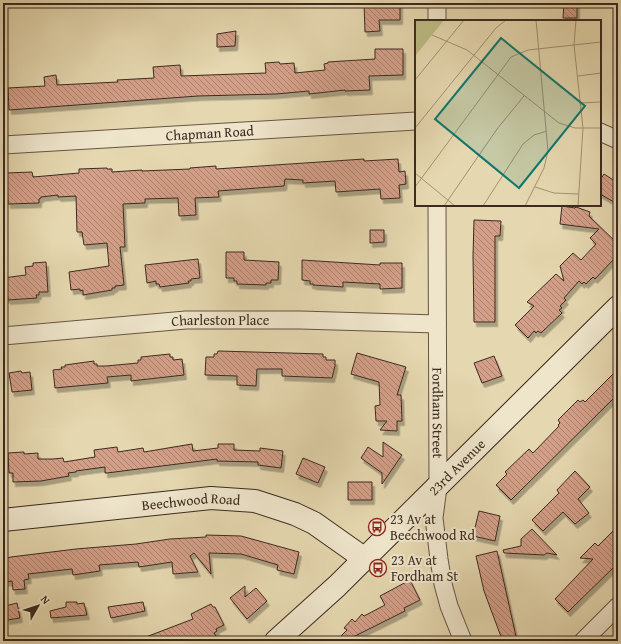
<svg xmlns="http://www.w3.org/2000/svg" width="621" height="644" viewBox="0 0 621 644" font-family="'Gentium Book Plus',serif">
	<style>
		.building { fill: url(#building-back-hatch); stroke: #3c2a1f; filter: url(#shadow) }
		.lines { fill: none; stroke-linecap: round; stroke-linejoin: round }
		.street-casing { stroke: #665543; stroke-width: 19 }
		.secondary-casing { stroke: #3c2a1f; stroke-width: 24 }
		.street { stroke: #eee5cb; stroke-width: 17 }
		.secondary { stroke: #eee5cb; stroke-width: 22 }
		.labels { text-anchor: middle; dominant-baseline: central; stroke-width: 4; stroke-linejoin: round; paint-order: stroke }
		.street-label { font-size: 14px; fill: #3c2a1f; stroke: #eee5cb }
		.poi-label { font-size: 14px; fill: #3c2a1f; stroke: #eee5cb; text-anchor: start }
		.inset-road { fill: none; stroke: #a19275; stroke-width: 1 }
		.view { fill: #0f766e; fill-opacity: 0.15; stroke: #0f766e; stroke-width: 2 }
		.inset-edge { fill: none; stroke: #3c2a1f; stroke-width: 2 }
	</style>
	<defs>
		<pattern id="building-back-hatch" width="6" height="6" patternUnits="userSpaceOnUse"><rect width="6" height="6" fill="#d39f88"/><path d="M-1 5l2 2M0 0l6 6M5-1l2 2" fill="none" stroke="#ac826f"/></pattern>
		<filter id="shadow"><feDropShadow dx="2.5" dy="4.5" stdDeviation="0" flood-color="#0004"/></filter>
	</defs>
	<rect width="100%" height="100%" fill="#e5d7af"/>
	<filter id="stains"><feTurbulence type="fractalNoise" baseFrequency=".005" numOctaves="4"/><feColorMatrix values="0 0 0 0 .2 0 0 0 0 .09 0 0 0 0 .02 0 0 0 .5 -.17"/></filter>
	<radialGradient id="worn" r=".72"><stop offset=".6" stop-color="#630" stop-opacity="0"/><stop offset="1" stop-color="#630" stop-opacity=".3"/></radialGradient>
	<path class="building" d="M364,3H400V20H379L380,31L365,32Z
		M564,3H577V18H563Z
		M236,31L235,46L217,47V34Z
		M375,49H403V75L369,76L370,90L345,91V90L309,94V91L276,94L198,96L9,110L8,88L45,86L44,77L56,75L57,85L118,82L117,80L154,78L153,67L180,65L181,76L266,73L265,63L279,62L280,64L294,63L295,73L325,70L324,64L328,63V62L375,59Z
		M364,159V161L398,159L399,172L405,171L406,184L399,185L400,198L381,199L380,189L336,192L335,181L303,183V180L285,179L284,186L218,191L219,197L195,198L196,215L179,216L178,198L145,199V203L123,204L125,247H120L124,285L115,286V288H112V290L83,295V290L80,291V289L71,290L69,272L109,266L107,243L84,245L82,232H77L76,196L58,197V195L41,197V198L39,199V203L8,204L6,173L32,172L33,177L79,173V169L107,168V169H112V172L142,170V171L190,169V168L216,166V169Z
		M604,174L618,183V195L614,202L600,194V180Z
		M562,206L575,208L576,207L590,212L589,216L618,244V253L614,257L615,258L595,279L593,277L586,284L584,282L582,284L579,281L564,298L566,300L560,306L562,308L559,310L562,313L541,333L538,331L536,333L534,331L528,338L515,325L534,306L527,302L556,274L564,281L560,266L573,253L581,260L596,244L590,238L599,229L560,224Z
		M474,220L501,221L500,236H495V322H474L473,256Z
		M370,230H384V242L370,243Z
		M226,252H244V260L279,262L278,280H271V283H266V285L237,284V281H234V278H226Z
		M198,259L200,278L191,279V281H188L189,283L160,287L159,284H156V281L147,283L145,265Z
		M302,260L380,265V263H402V288L380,289V284L343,282V287L313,285V284H310V281L302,280Z
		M46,262L48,292H39V295H36L37,298L8,300V298L5,299L4,296H3V278L26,275L25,267L33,266V263Z
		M218,351L323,354V357H326V360H335V366L332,378L282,376V369H257L256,386L237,385V376L205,375L206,357H214V354H217Z
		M357,353L406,367L397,395H401L402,421H397V431L380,430L387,421H376L375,406L380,405L379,382L351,374Z
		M170,354V357H173V360L182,359L184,375L131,381V375L107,377L108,383L55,388L53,370L62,369L61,367H65V365L94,361V364H97V366H106L138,363V360H141V357Z
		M494,356L502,376L482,383L474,363Z
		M618,369V394L511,500L496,485L507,474L505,472L529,449L533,453L559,426L558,425L560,423L558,420L578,400L580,402L583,400L585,402Z
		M21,371L22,373L30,372L32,390L12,392L9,373Z
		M383,442L402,455L382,484V473L361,458L368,447L383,457Z
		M192,444L193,451L218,448V444H234V450L260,451V448L283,451L281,468L258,465V462L217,461V459L107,473H105V467L76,471V472L68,473L69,476L41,481L13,482V473H9L8,453L24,452V454L38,453V459H53L63,458L64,462L95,457L94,450L117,447L118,452L143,448L144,452Z
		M303,458L325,467L318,483L296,474Z
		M575,471L590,487L578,499L589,513L575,524L563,512L543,531L532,520L559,493L557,490Z
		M348,482H372V500H348Z
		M479,511L500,516L495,541L473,536Z
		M618,526V563L568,612L555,599L593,559L580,558L595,543L598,546Z
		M532,529L557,555L547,553L544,555L504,553L503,550L521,546V539Z
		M206,535L241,536L299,552L294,574L277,570L278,565L241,554L209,553L211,574L194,553L190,556L198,572L173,574L172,562L139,567L138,562L99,565L100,571L73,575L72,569L28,574L29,579L24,580L25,589L13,590L12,581L6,582L3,559L11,557L76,549L136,544L170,539L206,537Z
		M497,551L517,641H504L500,634L484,591L476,556Z
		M410,580L420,600L404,608L405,611L345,641H336L347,630L344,628L352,619L355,622L362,614L364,616L385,605L380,596Z
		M245,586V597L256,588L267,601L247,619L230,598Z
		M66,602H77V604L84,603L87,615L51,618L50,611L66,607Z
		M143,602L145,611L111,618L108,607Z
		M17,603L20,618L7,620L5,606Z
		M211,604L213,607H215L224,625L216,629L217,631L214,633L216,636L206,641H138V640L193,619L191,614Z"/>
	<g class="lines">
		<g class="street-casing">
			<g id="street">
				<path d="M437,3V21"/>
				<path d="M600,132L618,140"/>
				<path id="s1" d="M3,145L416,121"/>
				<path id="s2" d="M437,205L438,487L434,518L439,559L443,584L449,606L463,641"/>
				<path id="s3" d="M3,336L186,320H300L437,324"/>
				<path d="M583,641L618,606"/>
			</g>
		</g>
		<g class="secondary-casing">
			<g id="secondary">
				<path id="s4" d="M3,520L211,498L255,501L295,514L314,523L365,559"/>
				<path id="s5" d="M276,641L337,586L618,307"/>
			</g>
		</g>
		<use href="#street" class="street"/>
		<use href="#secondary" class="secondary"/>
	</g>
	<defs>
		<g id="bus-ring" transform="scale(0.9)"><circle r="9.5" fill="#eee5cb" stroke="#8f2418" stroke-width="1.5"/><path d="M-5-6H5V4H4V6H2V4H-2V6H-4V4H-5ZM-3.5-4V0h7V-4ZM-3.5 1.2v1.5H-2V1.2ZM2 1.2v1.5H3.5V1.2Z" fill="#8f2418"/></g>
	</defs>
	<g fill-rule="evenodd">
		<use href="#bus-ring" x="377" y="527"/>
		<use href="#bus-ring" x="378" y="568"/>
	</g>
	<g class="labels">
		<g class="street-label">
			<text stroke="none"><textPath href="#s1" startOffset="207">Chapman Road</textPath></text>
			<text stroke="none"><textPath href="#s3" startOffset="218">Charleston Place</textPath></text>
			<text stroke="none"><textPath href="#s2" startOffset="208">Fordham Street</textPath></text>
			<text stroke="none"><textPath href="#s5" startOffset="251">23rd Avenue</textPath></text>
			<text stroke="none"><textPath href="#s4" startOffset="189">Beechwood Road</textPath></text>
		</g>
		<g class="poi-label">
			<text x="390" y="519">23 Av at<tspan x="390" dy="16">Beechwood Rd</tspan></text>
			<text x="391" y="560">23 Av at<tspan x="391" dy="16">Fordham St</tspan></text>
		</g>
	</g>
	<g transform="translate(415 20)">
		<rect width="186" height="186" fill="#e5d7af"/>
		<path d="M0,0H29L0,36Z" fill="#bdbc85"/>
		<path class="inset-road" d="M161,0L159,25L168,108L163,186M17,15L52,30L144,103L160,108H186M163,56L186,53M0,60L49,0M165,83L186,82M0,108L81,8L91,0M0,153L40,186M0,167L96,37L113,30L186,22M120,167L139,173L163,174M29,186L82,109L109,76M68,186L108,124L119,115L132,111M110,186L129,148L133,131L121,0"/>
		<path class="view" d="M86,18L170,86L104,168L20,99Z"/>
		<rect width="186" height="186" class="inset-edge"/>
	</g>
	<rect width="621" height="644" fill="none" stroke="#e5d7af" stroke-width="16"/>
	<rect x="4" y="4" width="613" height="636" fill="none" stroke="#3c2a1f" stroke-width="2"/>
	<rect x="8" y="8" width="605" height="628" fill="none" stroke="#3c2a1f"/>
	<g transform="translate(38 606) rotate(51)" stroke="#eee5cb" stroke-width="3" paint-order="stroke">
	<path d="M0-3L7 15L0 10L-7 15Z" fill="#3c2a1f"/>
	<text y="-6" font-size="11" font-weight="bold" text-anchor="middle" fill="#3c2a1f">N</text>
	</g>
	<rect width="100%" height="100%" filter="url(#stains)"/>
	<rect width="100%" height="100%" fill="url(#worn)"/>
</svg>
